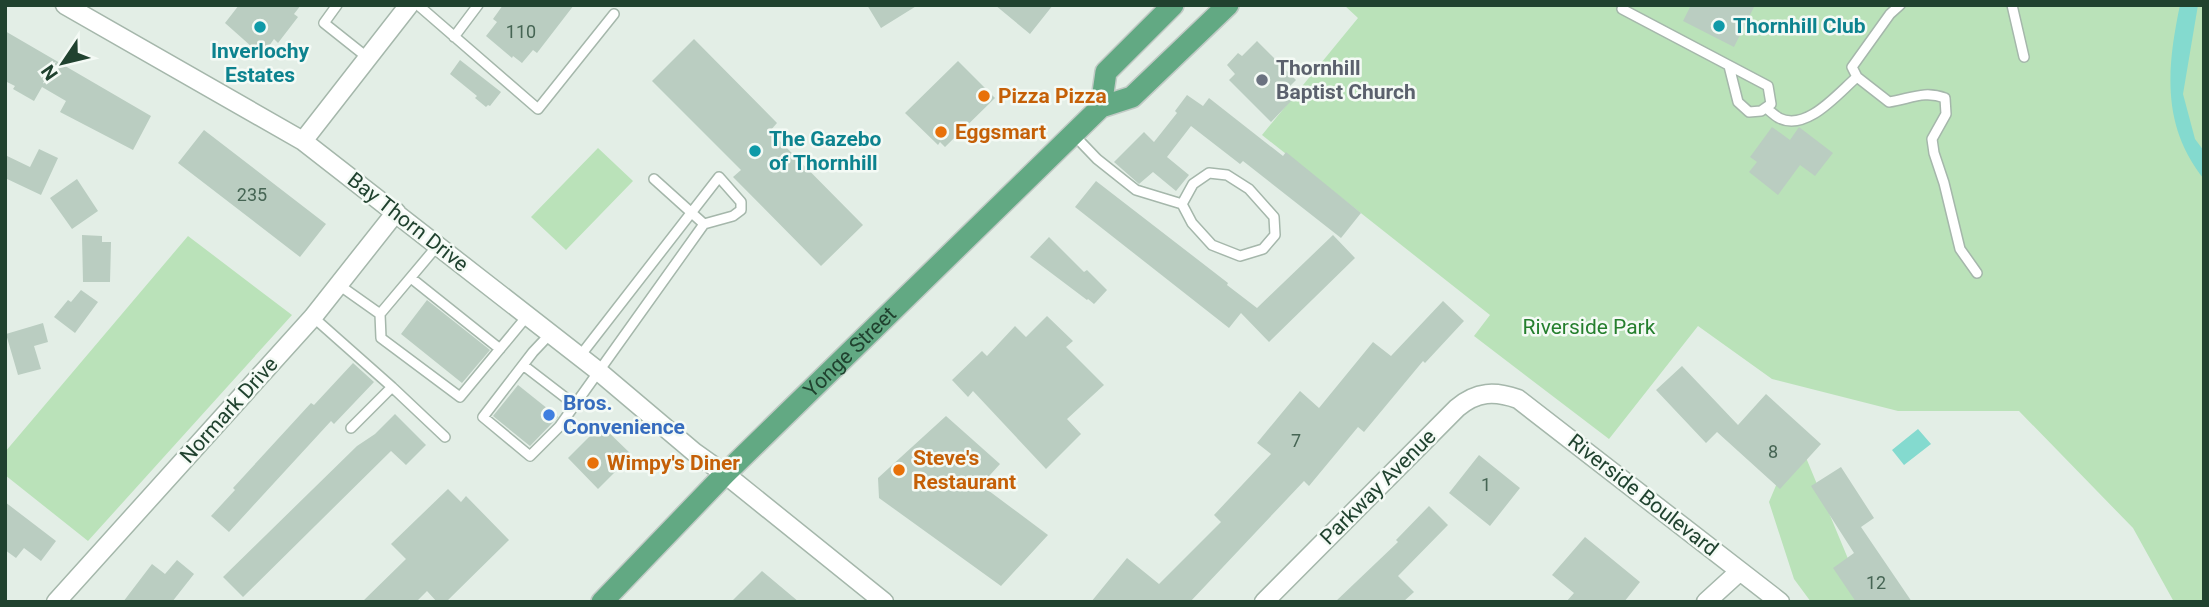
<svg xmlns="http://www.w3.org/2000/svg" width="2209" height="607" viewBox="0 0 2209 607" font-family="Roboto,sans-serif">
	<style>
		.green { fill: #bae2b9 }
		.water { fill: #84dacf }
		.building { fill: #bacdc1 }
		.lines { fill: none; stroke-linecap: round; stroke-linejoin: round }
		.lane-casing { stroke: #a5b7ab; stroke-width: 12 }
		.street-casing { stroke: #a5b7ab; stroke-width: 21 }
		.primary-casing { stroke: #c1cac5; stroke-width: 24 }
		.lane { stroke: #fff; stroke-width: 9 }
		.street { stroke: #fff; stroke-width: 18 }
		.primary { stroke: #62a983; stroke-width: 21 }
		.culture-dot { fill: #0f9aa8; stroke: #f4faf5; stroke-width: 2.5 }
		.worship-dot { fill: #6b7280; stroke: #f4faf5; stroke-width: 2.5 }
		.food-dot { fill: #e8710a; stroke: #f4faf5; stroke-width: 2.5 }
		.shop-dot { fill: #3f7fe0; stroke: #f4faf5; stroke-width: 2.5 }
		.labels { text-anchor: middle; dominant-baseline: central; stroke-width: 5; stroke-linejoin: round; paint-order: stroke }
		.number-label { font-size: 18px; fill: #466554 }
		.culture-label { font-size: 21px; font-weight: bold; fill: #0d838f; stroke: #f4faf5; text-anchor: start }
		.worship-label { font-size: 21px; font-weight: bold; fill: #5b616d; stroke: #f4faf5; text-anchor: start }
		.food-label { font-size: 21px; font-weight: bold; fill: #c56008; stroke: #f4faf5; text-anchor: start }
		.street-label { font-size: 21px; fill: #20422f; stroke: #f4faf5 }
		.park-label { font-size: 21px; fill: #257f2e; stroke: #f4faf5 }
		.shop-label { font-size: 21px; font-weight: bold; fill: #366cbe; stroke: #f4faf5; text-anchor: start }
	</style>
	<rect width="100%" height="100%" fill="#e3eee6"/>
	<path class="green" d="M1344,5H2204V602H2174L2133,528L2019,411H1898L1772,379L1698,326L1609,439L1474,336L1490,315L1262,135L1358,18Z
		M598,148L633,181L566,250L531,217Z
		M188,236L292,315L88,541L5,475V452Z
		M1797,436L1866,602H1811L1794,579L1769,502Z"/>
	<path class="water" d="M2180,5H2198L2183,94L2195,139L2204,151V179C2161,126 2167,67 2180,5Z
		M1918,429L1931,444L1904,465L1892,450Z"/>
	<path class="building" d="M239,5H301L294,14L298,17L278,43L274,39L264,53L253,45L252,47L225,23Z
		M503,5H574L537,53L533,50L522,63L513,56L512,58L486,36L497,22L493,19Z
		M867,5H918L881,28Z
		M995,5H1053L1030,34Z
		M1691,5H1755L1734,47L1683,21Z
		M5,31L151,116L133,150L60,112L66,101L42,87L34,101L13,89L15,86L5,81Z
		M694,39L777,123L770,131L863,225L821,266L733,177L741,170L652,81Z
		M1257,41L1296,80L1287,89L1295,97L1271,122L1229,80L1235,74L1227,65L1238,53L1242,56Z
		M460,60L501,92L490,106L488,105L486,107L475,98L477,96L450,74Z
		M958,61L995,98L945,147L940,142L938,145L905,113Z
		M1187,95L1203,106L1209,98L1283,156L1286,152L1361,213L1341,238L1243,161L1240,164L1191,126L1167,157L1189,175L1176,191L1153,172L1139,184L1114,162L1144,132L1154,142L1177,113L1175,111Z
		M1772,127L1790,140L1799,127L1833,153L1815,176L1800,165L1778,195L1749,172L1757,162L1750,157Z
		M204,130L326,224L300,257L178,163Z
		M39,149L58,158L41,195L5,178V155L30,167Z
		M77,179L98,211L72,229L50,198Z
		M1096,181L1228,283L1227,285L1257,308L1333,235L1355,258L1269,342L1241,313L1229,328L1075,207Z
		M82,235L102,236V242H111L110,282H83Z
		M1049,237L1084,272L1087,270L1107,290L1096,302L1094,304L1088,299L1087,300L1030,257Z
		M81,290L98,302L75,333L54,317L68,300L71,302Z
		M427,300L490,350L462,383L401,334Z
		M1443,301L1464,321L1425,363L1423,361L1364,432L1358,427L1309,486L1304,481L1190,602H1091L1127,558L1159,584L1221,522L1214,515L1271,454L1257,443L1300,391L1319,408L1373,342L1391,356Z
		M1047,316L1073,341L1066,347L1104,385L1067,419L1081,434L1046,469L973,391L968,397L952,380L982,351L987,356L1015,326L1026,337Z
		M43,323L48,342L34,346L41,369L18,375L6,334Z
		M353,363L374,382L334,424L331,421L229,532L211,516L235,490L233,488L311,403L314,405Z
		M1682,366L1738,425L1766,394L1821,444L1780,489L1717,432L1706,443L1656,390Z
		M518,385L558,417L530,446L493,416Z
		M395,414L426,445L406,465L391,451L243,597L223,577L357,446L375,434Z
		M946,416L1000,464L981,485L1048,535L1001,586L879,498L878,478Z
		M601,425L632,455L598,489L568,458Z
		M1479,455L1520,488L1490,526L1449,493Z
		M1841,467L1874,518L1861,527L1912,602H1856L1833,568L1854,553L1811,486Z
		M448,489L461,502L466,496L509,540L446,602H437L427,591L416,602H362L406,559L391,544Z
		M5,502L56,541L41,561L24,548L16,558L5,550Z
		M1429,506L1448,525L1398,576L1414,592L1403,602H1335L1398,542L1396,540Z
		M1585,537L1640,582L1624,602H1566L1574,593L1552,575Z
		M177,560L194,574L172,602H123L152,564L165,574Z
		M762,571L799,602H731Z"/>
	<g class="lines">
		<g class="lane-casing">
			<path id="lane" d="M337,5L324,23L368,58
				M418,5L538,109L614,14
				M1900,5L1890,14L1852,67L1857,77L1889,102C1910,99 1924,90 1945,98L1946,114L1932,139L1934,153L1944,183L1960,249L1977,273
				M2012,5L2024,57
				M1622,9L1768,86L1771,104L1761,111L1749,112L1738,102L1729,66
				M454,37L478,5
				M1766,108C1770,111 1774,115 1779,118C1807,132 1838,93 1857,77
				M1074,135L1097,159L1136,190L1182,204
				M1209,173L1227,175L1249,189L1274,217L1275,235L1263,249L1240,256L1212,245L1192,223L1182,204L1193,184Z
				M654,179L704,224
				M438,245L380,314L381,338L460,397L528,315
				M411,278L500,349
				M339,285L380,314
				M313,317L392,387L351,428
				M551,333L533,352L483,417L530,456L559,427L704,224L733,216L741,210V202L719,177L580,356
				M523,365L575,405
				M392,387L445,437"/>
		</g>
		<g class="street-casing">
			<path id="street" d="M65,5L303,141L597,370L694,452L725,474L884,602
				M303,141L409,5
				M56,602L313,317L396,212
				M1264,602L1457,408C1477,391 1495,391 1518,399L1780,602
				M1706,602L1740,571"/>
		</g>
		<g class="primary-casing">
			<g id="primary">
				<path d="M1101,107L1106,72L1173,5"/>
				<path id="s1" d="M602,602L725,474L1101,107L1132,97L1228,5"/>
			</g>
		</g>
		<use href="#lane" class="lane"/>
		<use href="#street" class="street"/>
		<use href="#primary" class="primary"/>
	</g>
	<g class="culture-dot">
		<circle cx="1719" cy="26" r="7"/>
		<circle cx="260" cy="27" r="7"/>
		<circle cx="755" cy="151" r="7"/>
	</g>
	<circle class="worship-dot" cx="1262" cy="80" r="7"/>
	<g class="food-dot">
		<circle cx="984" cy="96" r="7"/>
		<circle cx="941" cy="132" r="7"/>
		<circle cx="593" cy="463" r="7"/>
		<circle cx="899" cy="470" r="7"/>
	</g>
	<circle class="shop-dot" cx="549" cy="415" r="7"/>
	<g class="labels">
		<g class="number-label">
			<text x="521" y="31">110</text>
			<text x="252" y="194">235</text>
			<text x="1296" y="440">7</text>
			<text x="1773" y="451">8</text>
			<text x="1486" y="484">1</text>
			<text x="1876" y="582">12</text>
		</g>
		<g class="culture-label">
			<text x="1733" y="26">Thornhill Club</text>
			<text x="260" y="51" text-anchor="middle">Inverlochy<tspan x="260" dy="24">Estates</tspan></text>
			<text x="769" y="139">The Gazebo<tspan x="769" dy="24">of Thornhill</tspan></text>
		</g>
		<g class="worship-label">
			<text x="1276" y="68">Thornhill<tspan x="1276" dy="24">Baptist Church</tspan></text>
		</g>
		<g class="food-label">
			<text x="998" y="96">Pizza Pizza</text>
			<text x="955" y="132">Eggsmart</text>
			<text x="913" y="458">Steve's<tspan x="913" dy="24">Restaurant</tspan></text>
			<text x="607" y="463">Wimpy's Diner</text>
		</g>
		<g class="street-label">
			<text transform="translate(408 222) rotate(38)">Bay Thorn Drive</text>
			<text stroke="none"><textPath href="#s1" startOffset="352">Yonge Street</textPath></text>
			<text transform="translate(229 410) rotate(-48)">Normark Drive</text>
			<text transform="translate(1378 487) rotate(-45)">Parkway Avenue</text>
			<text transform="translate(1643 495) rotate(38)">Riverside Boulevard</text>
		</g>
		<g class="park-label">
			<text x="1589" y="327">Riverside Park</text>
		</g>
		<g class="shop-label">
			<text x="563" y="403">Bros.<tspan x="563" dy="24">Convenience</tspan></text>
		</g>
	</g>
	<rect width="2209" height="607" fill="none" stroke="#20422f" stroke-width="14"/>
	<g transform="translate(63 63) rotate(235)" stroke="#f4faf5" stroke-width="5" paint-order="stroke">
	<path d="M0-5L12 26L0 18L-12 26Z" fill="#20422f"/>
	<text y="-10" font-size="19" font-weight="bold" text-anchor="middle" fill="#20422f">N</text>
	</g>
</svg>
